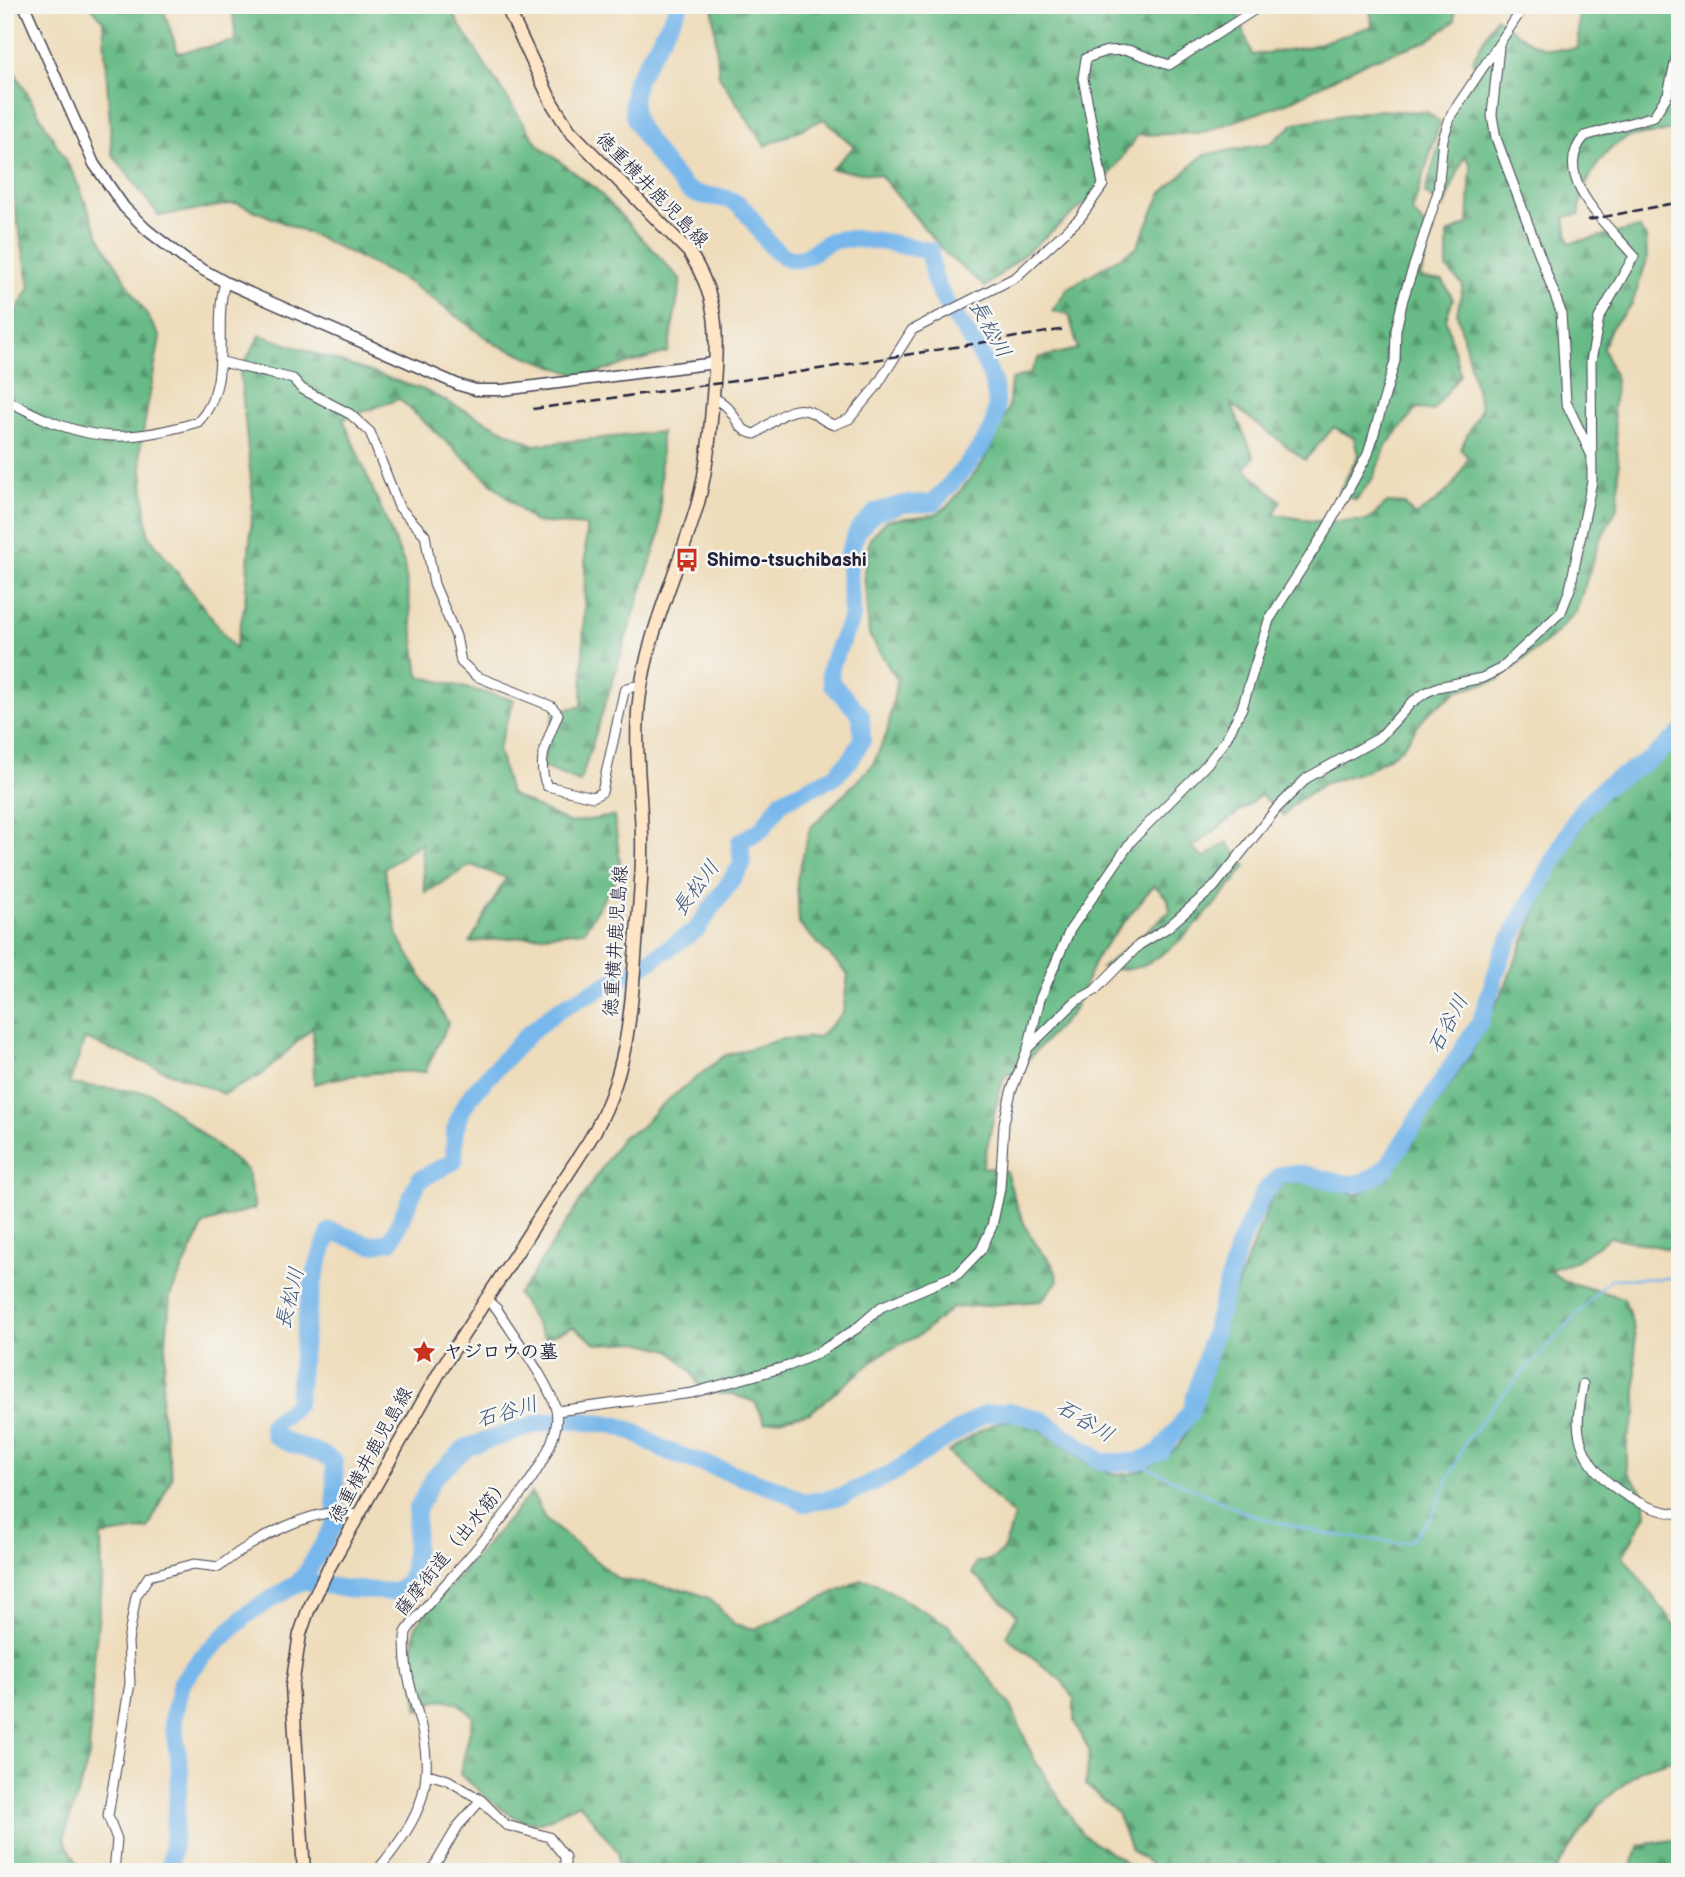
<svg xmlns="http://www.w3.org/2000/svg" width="1685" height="1877" viewBox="0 0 1685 1877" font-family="'Balsamiq Sans','Klee One',sans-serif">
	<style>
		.forest { fill: url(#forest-firs); stroke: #456e60; stroke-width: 2 }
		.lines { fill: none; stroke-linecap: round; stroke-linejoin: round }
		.stream { stroke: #77b7eb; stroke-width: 2.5 }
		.river { stroke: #77b7eb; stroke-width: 18 }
		.minor-casing { stroke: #413e4e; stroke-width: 11 }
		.tertiary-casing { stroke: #413e4e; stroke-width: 13 }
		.secondary-casing { stroke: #413e4e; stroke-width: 15 }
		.minor { stroke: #fff; stroke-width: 9 }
		.tertiary { stroke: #fff; stroke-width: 10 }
		.secondary { stroke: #fde5c5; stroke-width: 12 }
		.rail { stroke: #22223b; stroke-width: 2.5; stroke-dasharray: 10 5; stroke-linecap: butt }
		.labels { text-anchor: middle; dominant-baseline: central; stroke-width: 5; stroke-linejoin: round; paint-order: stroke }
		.street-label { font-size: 19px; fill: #22223b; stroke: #f6f6f2 }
		.poi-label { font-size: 19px; font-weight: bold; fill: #22223b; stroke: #f6f6f2; text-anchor: start }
		.water-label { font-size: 21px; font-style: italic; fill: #405679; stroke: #f6f6f2 }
	</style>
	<defs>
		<pattern id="forest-firs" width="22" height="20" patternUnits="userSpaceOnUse" patternTransform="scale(1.75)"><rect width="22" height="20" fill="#68bb86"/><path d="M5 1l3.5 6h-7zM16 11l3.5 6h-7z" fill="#55986f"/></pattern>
	</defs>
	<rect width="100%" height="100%" fill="#f6f6f2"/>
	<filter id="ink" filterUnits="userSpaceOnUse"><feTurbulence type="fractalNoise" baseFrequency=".0143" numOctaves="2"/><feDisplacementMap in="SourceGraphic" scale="14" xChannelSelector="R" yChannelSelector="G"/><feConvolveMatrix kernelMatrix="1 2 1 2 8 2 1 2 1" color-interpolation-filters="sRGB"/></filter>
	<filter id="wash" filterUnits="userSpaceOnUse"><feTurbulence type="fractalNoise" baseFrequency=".00686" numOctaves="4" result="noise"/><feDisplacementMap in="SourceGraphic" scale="28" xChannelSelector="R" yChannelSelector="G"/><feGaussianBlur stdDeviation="1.57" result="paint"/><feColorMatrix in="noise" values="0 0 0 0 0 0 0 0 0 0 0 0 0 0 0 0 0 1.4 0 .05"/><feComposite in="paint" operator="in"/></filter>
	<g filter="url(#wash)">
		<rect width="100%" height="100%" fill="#eedcba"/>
		<path class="forest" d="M90,5H162L178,53L236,41L232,5H451L458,23L538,145L596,189L681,280L668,352L582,377L495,344L410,283L322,239L237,203L159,216L112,154L103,21Z
			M717,5H1235L1252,55L1308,47L1372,26L1370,5H1455V21L1427,41L1366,62L1289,102L1201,133L1138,135L1094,196L985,287L946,254L880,175L831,169L854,147L824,119L765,146L719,76L713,11Z
			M1579,5H1680C1680,34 1684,106 1673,129C1656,136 1641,133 1629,137C1603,147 1579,188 1580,214L1565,217L1569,243L1639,228L1646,237L1647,260L1632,304L1611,328L1603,348L1616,380L1613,410L1619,467L1618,506L1599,542L1576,612L1551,638L1498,680L1459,690L1426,715L1401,749L1368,770L1323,784L1291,806L1284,816L1261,795L1192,848L1204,858L1227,842L1246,866C1223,896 1168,965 1129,969C1120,970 1110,968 1102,968L1170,911L1168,899L1154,885L1098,954L1073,1012L1014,1074L1005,1075C994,1105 991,1136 982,1167L1006,1171C1013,1195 1021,1223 1036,1244C1047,1261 1054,1259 1058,1281L1041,1301L952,1308L920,1335L883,1353L810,1413L765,1423L755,1402L732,1394L703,1393L691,1371L670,1350L638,1342L597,1344L573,1327L545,1338L517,1294L527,1283L622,1137L640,1128L659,1107L724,1056L782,1039L819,1037L843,1013L848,974L799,924L797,879L810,828L872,766L887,733L897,680L869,635L864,572L870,538L887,520L934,515L949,505L982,464L1008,410L1011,380L1030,373L1039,358L1078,349L1069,314L1052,311L1068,288L1137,247L1161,194L1203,155L1271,143L1295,123L1375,110L1427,112L1440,122L1412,212L1433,233L1420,278L1443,281L1453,299L1446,319L1460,374L1433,411L1417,408L1386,446L1373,478L1356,500L1338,493L1358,456L1354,438L1334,427L1305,460L1231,404L1254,457L1245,469L1281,501L1274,514L1312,521H1367L1387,503L1405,504L1414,516C1441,500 1457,486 1468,457L1460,449L1481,409L1457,313L1463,285L1447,269V234L1468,224L1471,166L1465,155L1443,208L1425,193L1448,115L1478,68L1472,61L1496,17C1525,40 1538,54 1578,48Z
			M5,55L74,175L100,238L160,337L140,449L148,534L235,649L245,604L253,501L240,371L260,335L424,390L534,445L661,432L660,533L580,782L542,767L554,712L582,706L586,526L534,522L399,399L343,419L404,563L419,676L514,700L498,749L510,794L570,823L614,816L621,870L584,931L470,942L506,878L471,865L425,893L421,843L384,869L398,936L448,1023L425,1072C386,1071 352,1073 314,1084L313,1027L262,1075L224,1094L85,1039L69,1084L151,1093L247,1170L255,1208L204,1224L170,1296L161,1406L172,1477L148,1529L101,1536L102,1584L93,1670L89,1757L64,1838L81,1872H9L5,1865V330L30,287L5,153Z
			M1680,746V1251L1610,1237L1574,1262L1549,1270L1564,1281L1624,1298L1634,1329L1636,1368V1415L1627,1440V1471L1644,1495L1646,1514L1623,1556L1680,1633V1758L1642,1769L1600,1804L1554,1872H1161L1131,1850L1117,1813L1086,1785L1089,1750L1074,1721V1700L1062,1681L1006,1636L1017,1615L972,1573L976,1562C1005,1563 1008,1539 1014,1516L948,1452C964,1442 986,1424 1004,1421C1055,1412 1094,1507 1157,1462C1165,1456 1177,1450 1181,1442C1205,1404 1212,1359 1226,1317C1240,1275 1257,1234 1274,1193L1284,1183L1302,1181L1357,1195L1388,1178L1471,1053L1506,984L1543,895L1588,815L1608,794Z
			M532,1492L545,1519L618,1579L690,1591L711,1599L734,1624L755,1629L861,1580H870L948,1625L1011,1706L1034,1759L1082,1834L1121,1859L1134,1872H618V1852L579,1803C568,1808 556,1816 544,1821C517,1830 479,1790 460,1774L473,1717C457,1697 440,1695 418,1710L411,1659L416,1625Z
			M1680,1839V1872H1629L1640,1845Z"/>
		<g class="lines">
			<path class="stream" d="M1136,1462L1250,1515L1331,1535L1400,1543L1410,1541L1432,1516L1466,1441L1494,1404L1610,1279L1680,1278"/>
			<path class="river" d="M304,1581L346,1589L394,1592L408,1583L413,1569L417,1510L434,1477L467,1447L543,1422L572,1420L615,1425L632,1431L664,1450L780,1490L805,1503L842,1496L889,1475L984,1414L1009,1411L1044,1421L1102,1462H1136L1160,1452L1191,1411L1239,1245L1264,1192L1280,1175C1324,1166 1349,1207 1389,1164L1480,1022L1503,953L1580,812L1605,786L1651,759L1680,734
				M170,1872L180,1771L173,1720L181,1683L203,1656L250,1612L298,1583L307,1572L336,1522L334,1462C313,1445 297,1451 274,1435L272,1425L297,1404C304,1346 305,1285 331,1231L371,1245L391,1241L419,1180L454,1161L455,1130L462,1110L473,1093L526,1036L559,1009L636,970L696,930L742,865L740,842L761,830L782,801L835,776L852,758L862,740L861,715L832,684L830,674L832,662L852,617L848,554L858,530L876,512L904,504L933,503C951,483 991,443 995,417C1005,361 949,325 934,277C932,269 931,260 930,251C898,245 868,236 835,240C819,243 809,262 792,259C765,253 757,216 736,203C723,194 703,199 690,191C675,181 641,135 635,118C631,107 634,92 636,81L680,5"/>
		</g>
	</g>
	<g filter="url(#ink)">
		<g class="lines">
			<g class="minor-casing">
				<path id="minor" d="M1499,47L1492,115L1496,138L1561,312L1566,402L1591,454
					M222,362L293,379L302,389L350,414L370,432L399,507L425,535L434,584L456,636L461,662L476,676L551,706L558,714C549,738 535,761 547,786L593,797L602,792L624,692L627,688L641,685
					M713,398C739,408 733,431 755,434C770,425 789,404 808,411C817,414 824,422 834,425L849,419L876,387L912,330L1016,277L1080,218L1103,185L1083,78L1086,58L1107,51L1128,50L1169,65L1262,5
					M5,400C19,406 31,413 45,419C102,444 140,439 198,422C234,384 212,328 225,282
					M1029,1047L1076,1001L1094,991L1139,945L1167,928L1214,887L1277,808L1307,778L1379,738L1411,703L1425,693L1438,687L1482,678L1500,669L1561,612L1570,589L1592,481L1591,361L1599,318L1634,256C1609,226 1548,176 1585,136L1654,116L1668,94L1680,41
					M1583,1384C1581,1399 1576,1417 1579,1433C1586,1478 1638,1510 1680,1514
					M557,1411L692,1393L788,1366L816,1354L856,1329L881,1307L958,1274L981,1250L992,1226L1000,1189L1004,1123L1011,1092L1028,1048L1040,999L1070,930L1132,840L1207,764L1226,739L1242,708L1269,620L1325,532L1368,454L1395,361L1396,330L1403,299L1438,192L1443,139L1451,115L1525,5
					M428,1774L448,1780L481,1800L506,1825L549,1837L565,1857V1872
					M432,1870L458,1826L481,1800
					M114,1872L117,1839L108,1816L130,1683L128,1641L136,1596L149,1576L194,1564L219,1567C245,1544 325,1498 359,1517
					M376,1872C423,1815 438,1783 417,1711C409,1683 403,1661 406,1632C438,1584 568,1466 556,1410C550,1383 513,1335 497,1309L485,1298"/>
			</g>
			<g class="tertiary-casing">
				<path id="tertiary" d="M24,5L94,164L124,207L147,230L187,261L225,282L459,385L476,390H503L715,363"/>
			</g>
			<g class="secondary-casing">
				<path id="secondary" d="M304,1872L292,1686L300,1634L308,1611L328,1569L443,1366L589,1141C627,1080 631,1014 636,944C639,908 643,874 642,838C641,793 634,746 639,701C647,632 679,569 698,503C708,465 711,423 714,383C718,332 718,296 689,252L570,131L552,103L506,5"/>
			</g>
			<use href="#minor" class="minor"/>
			<use href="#tertiary" class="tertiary"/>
			<use href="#secondary" class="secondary"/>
			<path class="rail" d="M1588,220L1680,202
				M533,409L800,372L1066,329"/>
		</g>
	</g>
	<defs>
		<g id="bus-bare" transform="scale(1.89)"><path d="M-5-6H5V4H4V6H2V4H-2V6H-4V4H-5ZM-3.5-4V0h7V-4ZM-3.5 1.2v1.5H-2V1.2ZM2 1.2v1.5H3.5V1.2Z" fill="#c8321e" stroke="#f6f6f2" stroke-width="2.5" paint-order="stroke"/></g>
		<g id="sight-bare" transform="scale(1.89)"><path d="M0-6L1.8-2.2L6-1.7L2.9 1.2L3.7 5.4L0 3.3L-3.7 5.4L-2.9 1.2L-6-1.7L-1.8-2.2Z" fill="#c8321e" stroke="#f6f6f2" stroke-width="2.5" paint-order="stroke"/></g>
	</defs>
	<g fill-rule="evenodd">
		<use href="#bus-bare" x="687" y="560"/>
		<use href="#sight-bare" x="424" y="1352"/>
	</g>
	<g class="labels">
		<g class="street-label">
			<text transform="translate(652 190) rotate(46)">徳重横井鹿児島線</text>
			<text transform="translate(616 941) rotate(-86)">徳重横井鹿児島線</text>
			<text transform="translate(371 1455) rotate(-61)">徳重横井鹿児島線</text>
			<text transform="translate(453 1547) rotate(-51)">薩摩街道（出水筋）</text>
		</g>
		<g class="poi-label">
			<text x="707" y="560">Shimo-tsuchibashi</text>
			<text x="444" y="1352">ヤジロウの墓</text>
		</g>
		<g class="water-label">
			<text transform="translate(990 329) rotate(61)">長松川</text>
			<text transform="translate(696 888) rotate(-53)">長松川</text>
			<text transform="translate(1448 1024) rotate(-62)">石谷川</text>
			<text transform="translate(290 1298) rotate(-76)">長松川</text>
			<text transform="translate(507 1412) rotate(-16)">石谷川</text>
			<text transform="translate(1085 1421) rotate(31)">石谷川</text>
		</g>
	</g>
	<rect width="1685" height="1877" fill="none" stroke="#f6f6f2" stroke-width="28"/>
</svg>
